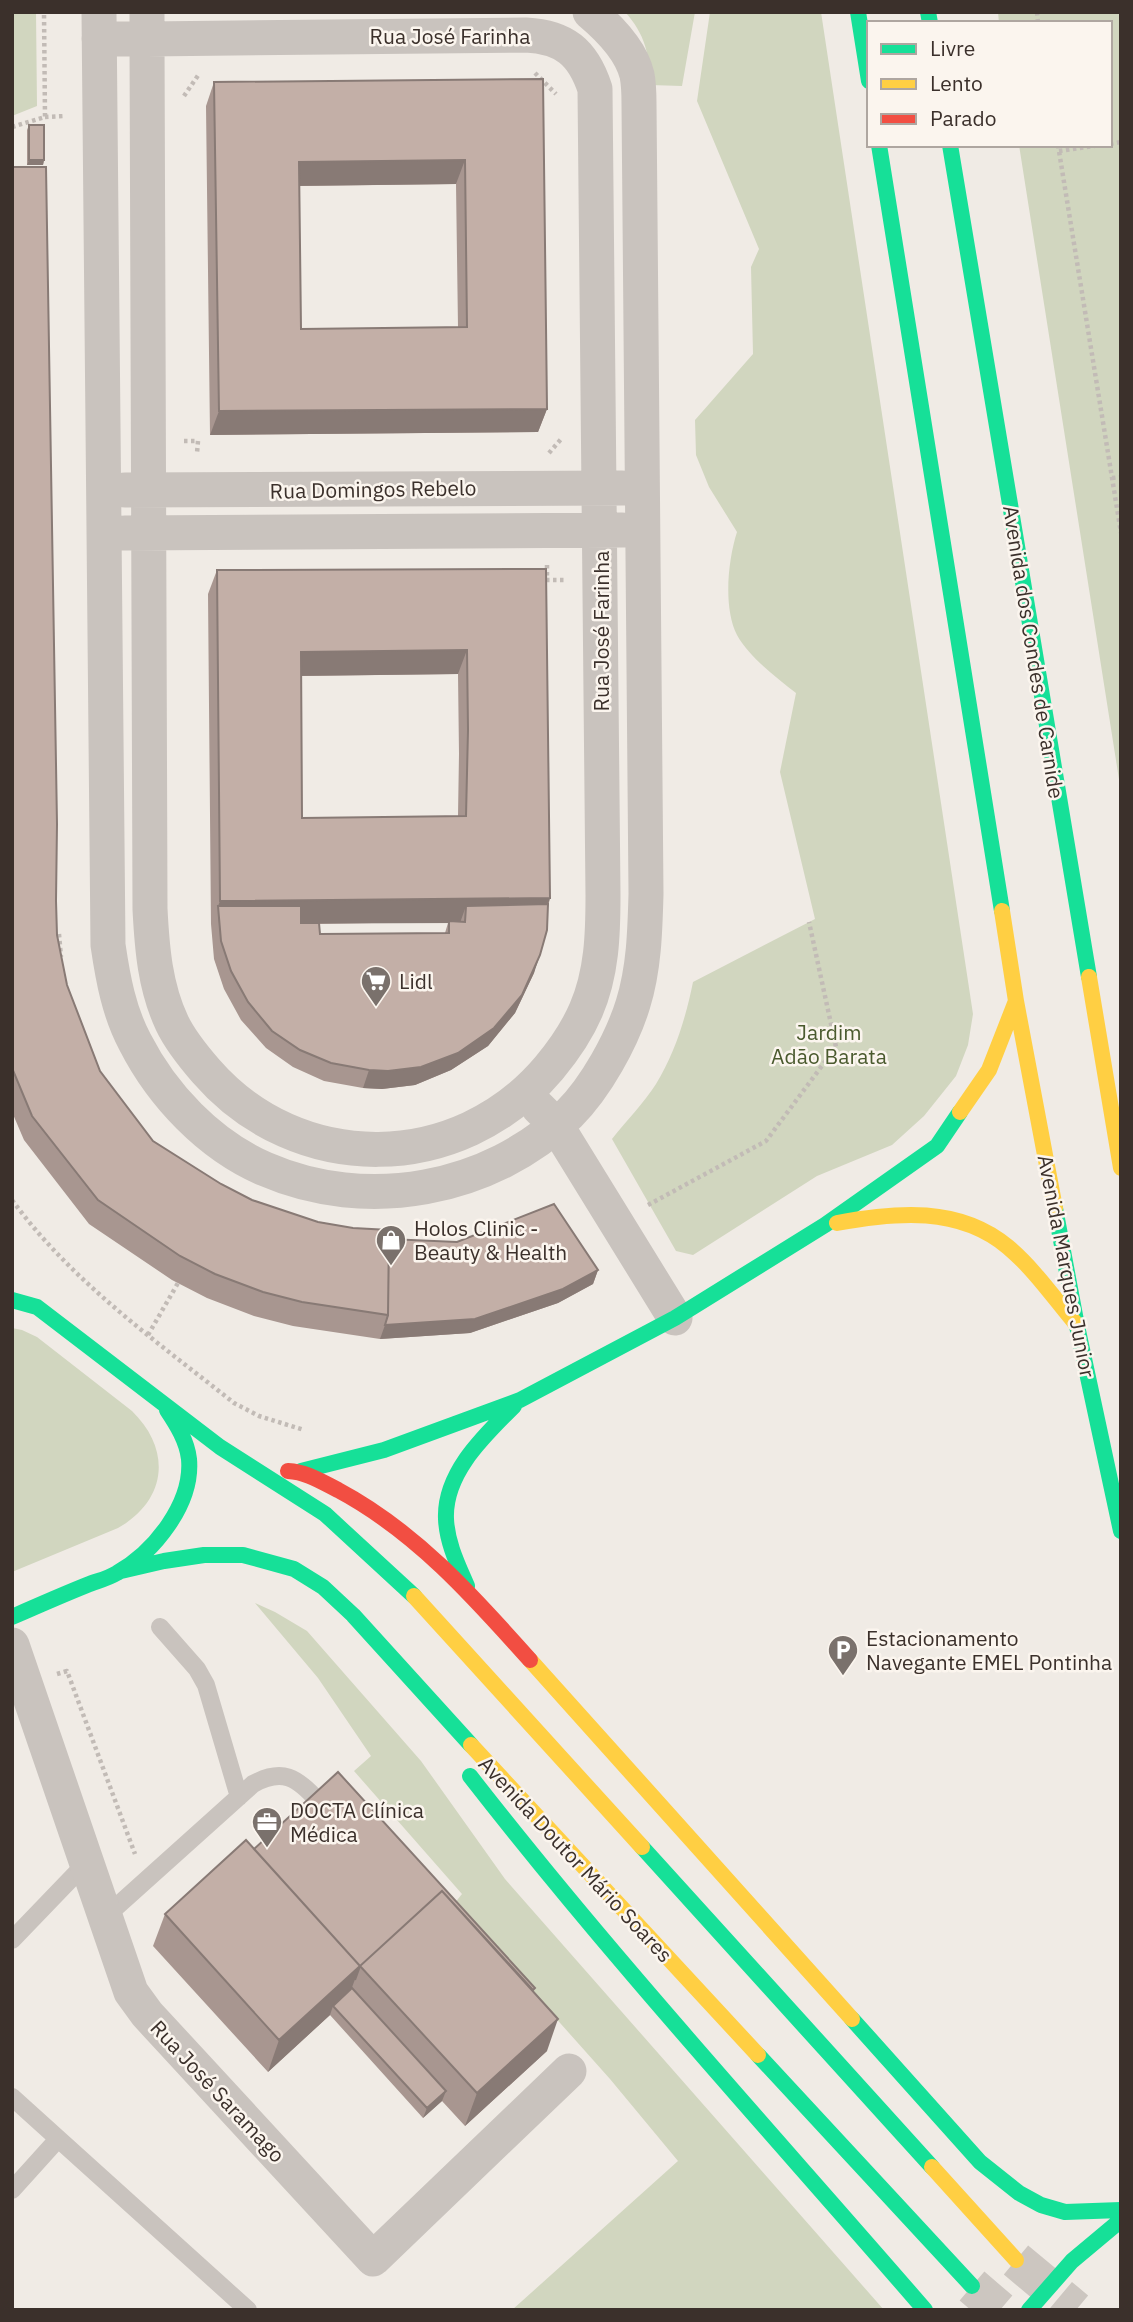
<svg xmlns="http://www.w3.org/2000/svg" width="1133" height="2322" viewBox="0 0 1133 2322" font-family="'IBM Plex Sans',sans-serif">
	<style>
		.green { fill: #d1d6bf }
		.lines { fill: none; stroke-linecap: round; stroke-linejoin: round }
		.secondary-tunnel { stroke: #ccc6c0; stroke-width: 38; stroke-dasharray: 38 19; stroke-linecap: butt }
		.path { stroke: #c2bbb6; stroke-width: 4.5; stroke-dasharray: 3.5 3.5; stroke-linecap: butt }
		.lane { stroke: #c9c3be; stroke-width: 18 }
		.street { stroke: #c9c3be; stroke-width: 35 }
		.fast { stroke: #16e098; stroke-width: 16 }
		.slow { stroke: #ffcf43; stroke-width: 16 }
		.jam { stroke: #f24e42; stroke-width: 16 }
		.wall { fill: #a89690; fill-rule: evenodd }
		.shaded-wall { fill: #887a75 }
		.building { fill: #c3afa7; stroke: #887a75; stroke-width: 2; fill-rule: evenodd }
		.labels { text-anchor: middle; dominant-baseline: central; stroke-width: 5; stroke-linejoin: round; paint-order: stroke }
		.street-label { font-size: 21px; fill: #3b302b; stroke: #fbf5ee }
		.poi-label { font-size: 21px; fill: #3b302b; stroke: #fbf5ee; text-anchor: start }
		.park-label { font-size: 21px; fill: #4a5a2e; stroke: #fbf5ee }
	</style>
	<rect width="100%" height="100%" fill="#f0ebe5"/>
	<path class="green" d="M12,12H36L37,106L12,116Z
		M625,12H695L682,86L650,85C650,55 645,34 625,12Z
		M710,12H821L973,1014L968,1045L956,1076L924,1116L892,1145L817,1176L693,1255L676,1251L612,1139C626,1121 644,1103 656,1084C675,1053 686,1017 693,982L815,919L780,772L796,693C776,677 749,657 737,635C723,608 728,560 737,532L709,487L696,455L695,420L753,354L751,267L759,249L697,101Z
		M998,12H1121V792L1019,145H1110V23H999Z
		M12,1328L22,1330L37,1337L132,1411C172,1450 167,1500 118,1528L12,1572Z
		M255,1603L275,1612L307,1631L421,1761L505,1879L884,2310H512L678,2161L610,2079L454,1904L462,1894L354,1771L371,1756L318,1678Z"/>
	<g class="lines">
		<path class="secondary-tunnel" d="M1016,2260L1076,2310
			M972,2286L1000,2310"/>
		<path class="path" d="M1037,12L1038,23
			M535,73L556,94
			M184,96L199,74
			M45,117L65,116
			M12,127L45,117L44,12
			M1110,144L1121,142
			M1058,145L1121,533
			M1059,151L1101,145
			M184,441H198L197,453
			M549,453L562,438
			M1112,478L1121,477
			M547,565V580H565
			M52,934H59L61,957
			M12,1200C72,1282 156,1341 234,1403L259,1416L304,1430
			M648,1205L766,1141L836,1047L809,922
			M148,1335L178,1283
			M57,1674L67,1671L135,1854"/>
		<path class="lane" d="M160,1627L197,1669L206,1685L239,1797
			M105,1917L253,1784C282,1768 297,1777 318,1801
			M12,1940L87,1862
			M12,2097L248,2310
			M12,2190L58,2139"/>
		<path class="street" d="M99,12L108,945C113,979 119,1012 135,1042C162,1095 209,1145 265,1169C366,1213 490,1191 569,1114C596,1087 622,1040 633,1004C644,969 645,931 646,894L639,104C639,95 639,85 637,75C631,50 609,28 590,12
			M99,39H147L526,35C564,37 583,52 595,89L603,895C603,934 602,973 586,1010C577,1031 564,1050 549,1068C459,1175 298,1177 206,1071C193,1056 180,1040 172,1023C155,987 152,948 150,909L147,39V12
			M125,490L622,488
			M125,533L622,530
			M539,1108L556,1125L675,1318
			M12,1645L131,1992L147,2014L373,2259L569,2071"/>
		<path class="fast" d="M858,12L869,81
			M928,12L930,23
			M879,145L1002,911
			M950,145L1089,977
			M1055,1208L1077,1326L1121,1531
			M12,1300L37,1307L220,1447L325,1514L414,1596
			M301,1471L384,1450L520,1400L675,1318L825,1225L937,1146L960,1112
			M121,1571L164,1561L204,1555H243L294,1569L323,1587L353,1615L471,1745
			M467,1586C458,1565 447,1543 446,1519C444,1473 484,1436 514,1406
			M12,1617C37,1606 62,1595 87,1585C97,1581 107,1579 117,1573C154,1552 193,1504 189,1459C187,1441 177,1425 167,1410
			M470,1776C614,1961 772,2133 925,2310
			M642,1847L932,2167
			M852,2019L980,2162L1019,2193L1041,2205L1065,2212L1121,2210
			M758,2055L972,2286
			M1029,2310L1072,2261L1121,2220"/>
		<path class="slow" d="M1002,911L1016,1001L1055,1208
			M1089,977L1121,1168
			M960,1112L989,1070L1016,1001
			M837,1223C896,1212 959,1206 1008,1247C1034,1269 1054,1298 1076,1324
			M414,1596L642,1847
			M530,1660L852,2019
			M471,1745L758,2055
			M932,2167L1016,2260"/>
		<path class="jam" d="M288,1471C307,1472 322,1482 338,1490C415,1531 473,1596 530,1660"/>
	</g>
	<path class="wall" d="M543,79L547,409L538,432L210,435L206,106L214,82ZM456,184L458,327L301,329L299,186Z
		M29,125L44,160L43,165H27V130Z
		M12,167L57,935L67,985L100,1071L153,1141L221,1184L252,1200L318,1222L389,1239L598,1270L593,1284L558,1303L470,1333L380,1339L293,1326L254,1316L207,1298L172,1280L89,1224L24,1140L12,1112Z
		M546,569L550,898L534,973L515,1013L488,1046L451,1070L415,1085L382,1089L363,1088L324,1081L293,1067L266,1048L241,1020L224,989L214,959L211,924L208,594L217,570ZM458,674L459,754L458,816L302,818L301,676ZM372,923H448L445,933L320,934L319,924Z
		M254,1849L534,1992L547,2051L465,2126L442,2101L423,2118L330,2015L268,2072L153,1946L165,1914Z"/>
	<path class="shaded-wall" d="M29,160H44L43,165H27Z
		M465,160L456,184L290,186L299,162Z
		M547,409L538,432L210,435L219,411Z
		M467,650L458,674L292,676L301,652Z
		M550,898L542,922L466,906L460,923L219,924L218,906L220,901Z
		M540,955L534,973L515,1013L488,1046L451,1070L415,1085L382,1089L363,1088L369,1070Z
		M598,1270L593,1284L558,1303L470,1333L380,1339L385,1325Z
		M360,1966L348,1998L333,2006L330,2015L268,2072L279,2040Z
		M558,2019L547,2051L465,2126L477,2093Z
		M446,2091L442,2101L423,2118L427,2108Z"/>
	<path class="building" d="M543,79L547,409L219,411L214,82ZM465,160L467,327L301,329L299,162Z
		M29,125H44V160H29Z
		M12,167H46L57,824L56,901L57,935L67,985L100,1071L153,1141L221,1184L252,1200L318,1222L353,1228L389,1230L388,1315L302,1302L263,1292L215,1274L180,1256L98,1200L32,1116L12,1068Z
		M546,569L550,898L220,901L217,570ZM467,650L468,730L466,816L302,818L301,652Z
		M548,904L547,930L540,955L522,995L494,1028L458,1053L421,1067L388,1071L369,1070L331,1063L300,1050L272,1031L248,1002L231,971L221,941L218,906H301V923H319L320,934L449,933V921L465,922L466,906Z
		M554,1204L598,1270L563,1289L475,1319L385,1325L388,1315L389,1239L457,1242Z
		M338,1772L535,1988L533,1990L442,1891L360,1966L355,1980L360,1966L254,1849Z
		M246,1840L360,1966L279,2040L165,1914Z
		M442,1891L558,2019L477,2093L360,1966Z
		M352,1988L446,2091L427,2108L333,2006Z"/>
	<defs>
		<g id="supermarket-pin" transform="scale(1.575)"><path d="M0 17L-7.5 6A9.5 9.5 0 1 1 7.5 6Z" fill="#7a716c" stroke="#fbf5ee"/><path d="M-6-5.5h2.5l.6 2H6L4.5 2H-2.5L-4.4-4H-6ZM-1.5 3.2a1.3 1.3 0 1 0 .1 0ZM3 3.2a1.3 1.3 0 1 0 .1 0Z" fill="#fff"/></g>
		<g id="shop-pin" transform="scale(1.575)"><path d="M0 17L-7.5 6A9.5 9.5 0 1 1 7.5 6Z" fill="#7a716c" stroke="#fbf5ee"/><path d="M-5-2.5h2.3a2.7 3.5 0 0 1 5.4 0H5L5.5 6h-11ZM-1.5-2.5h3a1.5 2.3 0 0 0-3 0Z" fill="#fff"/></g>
		<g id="parking-pin" transform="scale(1.575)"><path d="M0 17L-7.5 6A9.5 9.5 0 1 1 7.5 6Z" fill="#7a716c" stroke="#fbf5ee"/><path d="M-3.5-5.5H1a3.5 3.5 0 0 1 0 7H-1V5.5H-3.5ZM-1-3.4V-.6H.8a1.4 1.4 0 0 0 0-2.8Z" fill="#fff"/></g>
		<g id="office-pin" transform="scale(1.575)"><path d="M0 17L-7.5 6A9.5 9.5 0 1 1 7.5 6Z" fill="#7a716c" stroke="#fbf5ee"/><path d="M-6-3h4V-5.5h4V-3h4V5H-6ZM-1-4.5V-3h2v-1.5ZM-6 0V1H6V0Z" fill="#fff"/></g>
	</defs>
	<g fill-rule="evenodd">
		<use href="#supermarket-pin" x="376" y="981"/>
		<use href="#shop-pin" x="391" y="1240"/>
		<use href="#parking-pin" x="843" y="1650"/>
		<use href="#office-pin" x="267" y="1822"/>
	</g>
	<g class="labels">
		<g class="street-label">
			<text x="450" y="36">Rua José Farinha</text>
			<text transform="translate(373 489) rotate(-1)">Rua Domingos Rebelo</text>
			<text transform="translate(601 631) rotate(-90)">Rua José Farinha</text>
			<text transform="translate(1034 652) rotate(81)">Avenida dos Condes de Carnide</text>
			<text transform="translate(1067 1266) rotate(79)">Avenida Marques Junior</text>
			<text transform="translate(576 1859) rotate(47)">Avenida Doutor Mário Soares</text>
			<text transform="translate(218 2091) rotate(47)">Rua José Saramago</text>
		</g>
		<g class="poi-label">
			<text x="399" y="981">Lidl</text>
			<text x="414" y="1228">Holos Clinic -<tspan x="414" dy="24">Beauty &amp; Health</tspan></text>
			<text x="866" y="1638">Estacionamento<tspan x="866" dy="24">Navegante EMEL Pontinha</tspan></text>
			<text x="290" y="1810">DOCTA Clínica<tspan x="290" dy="24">Médica</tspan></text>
		</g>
		<g class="park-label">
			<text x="829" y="1032">Jardim<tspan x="829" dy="24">Adão Barata</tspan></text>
		</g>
	</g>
	<rect width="1133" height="2322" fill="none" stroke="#3b302b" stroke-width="28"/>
	<rect x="867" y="21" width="245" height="126" fill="#fbf5ee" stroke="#aea6a0" stroke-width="2"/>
	<rect x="881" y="44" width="35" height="10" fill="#16e098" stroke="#aea6a0" stroke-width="2"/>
	<text x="930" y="56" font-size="21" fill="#3b302b">Livre</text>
	<rect x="881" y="79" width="35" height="10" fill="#ffcf43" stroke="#aea6a0" stroke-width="2"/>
	<text x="930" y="91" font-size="21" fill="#3b302b">Lento</text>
	<rect x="881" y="114" width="35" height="10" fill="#f24e42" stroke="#aea6a0" stroke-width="2"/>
	<text x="930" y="126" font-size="21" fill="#3b302b">Parado</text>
</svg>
